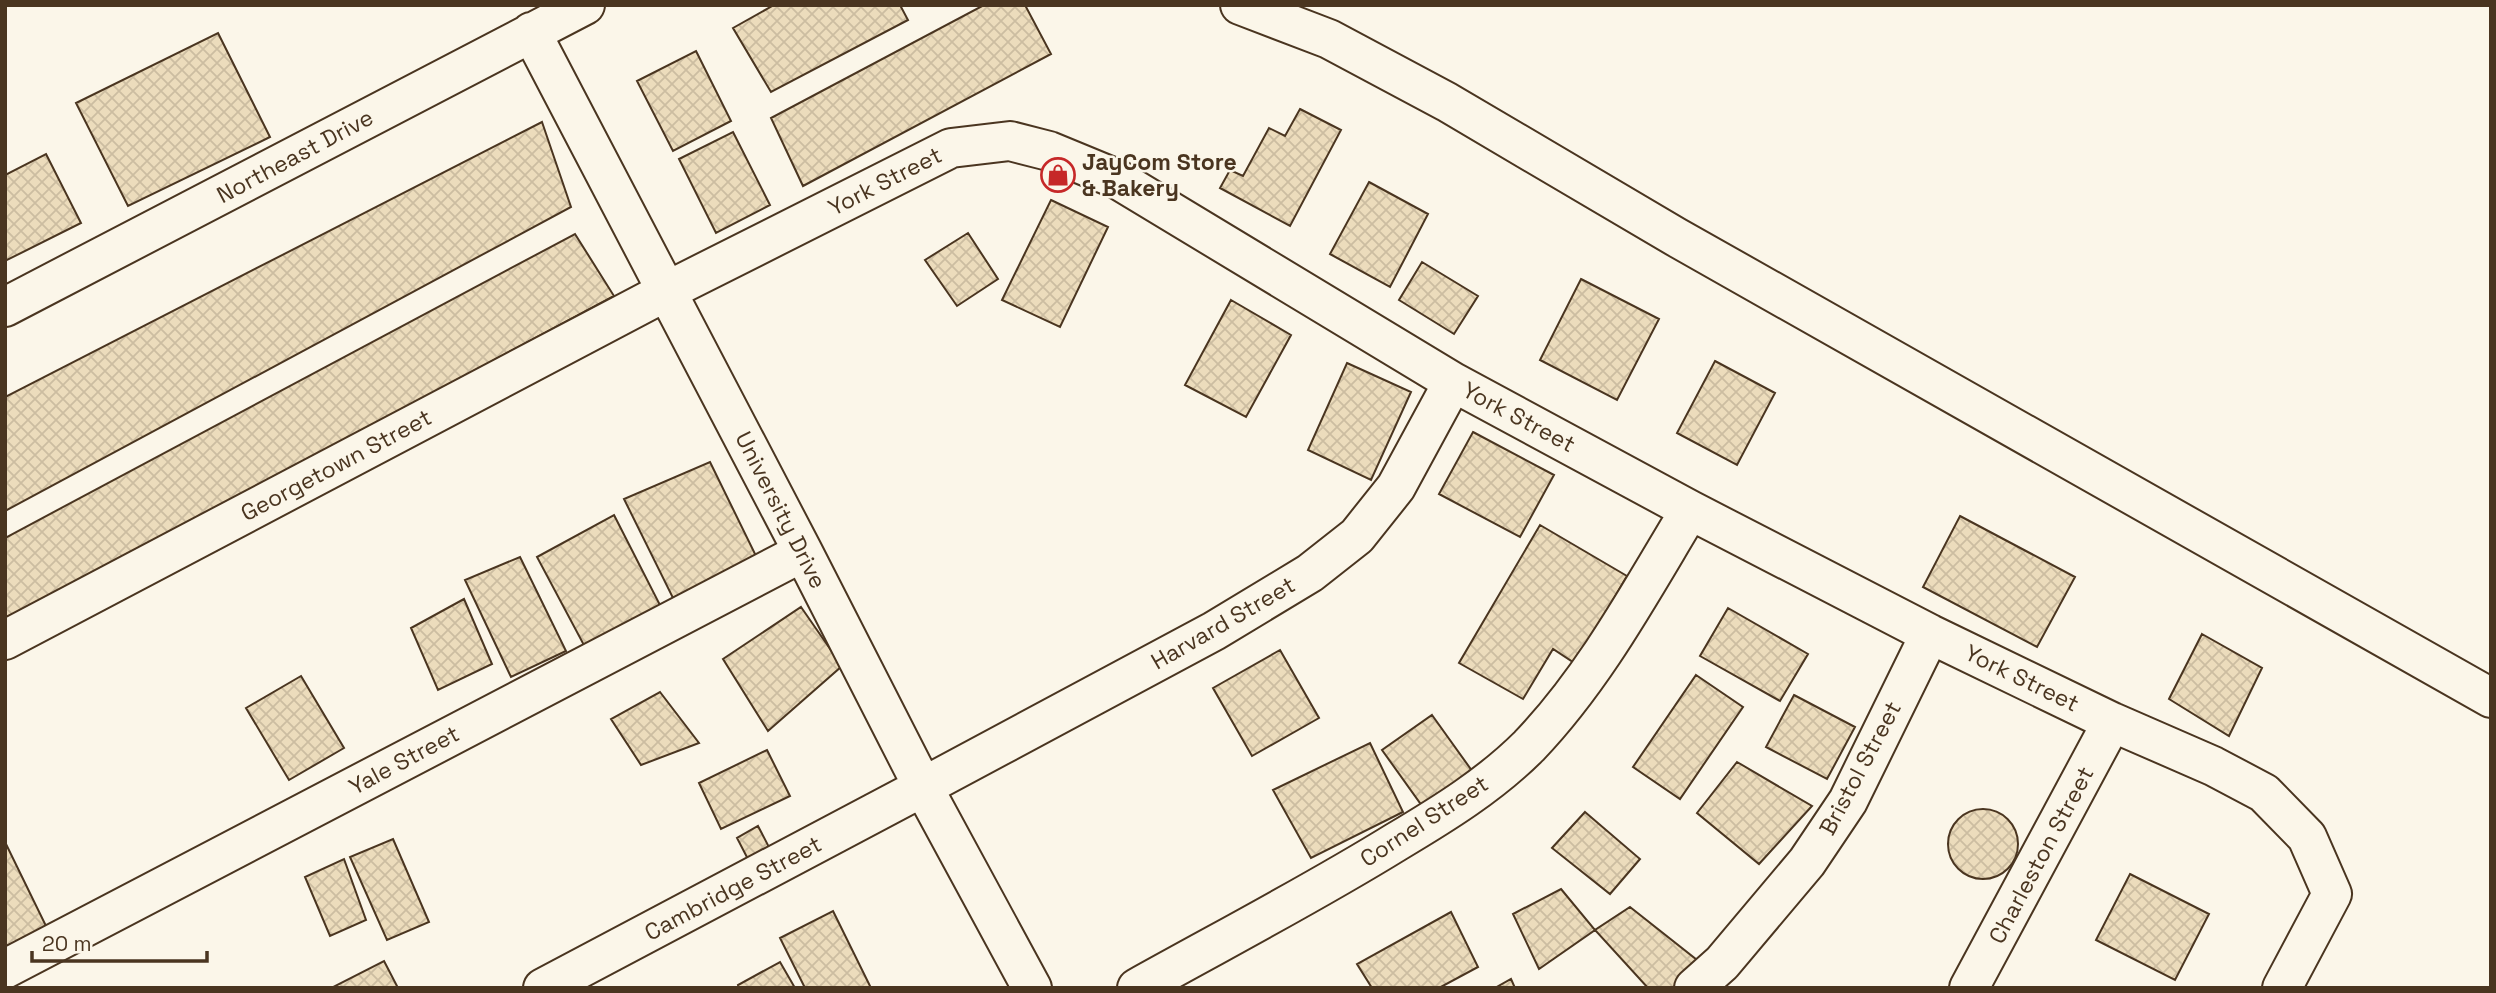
<svg xmlns="http://www.w3.org/2000/svg" width="2496" height="993" viewBox="0 0 2496 993" font-family="'Space Grotesk',sans-serif">
	<style>
		.building { fill: url(#building-cross-hatch); stroke: #4a3520; stroke-width: 2 }
		.lines { fill: none; stroke-linecap: round; stroke-linejoin: round }
		.minor-casing { stroke: #4a3520; stroke-width: 42 }
		.minor { stroke: #fbf6e9; stroke-width: 38 }
		.labels { text-anchor: middle; dominant-baseline: central; stroke-width: 5; stroke-linejoin: round; paint-order: stroke }
		.street-label { font-size: 23px; fill: #4a3520; stroke: #fbf6e9 }
		.poi-label { font-size: 23px; font-weight: bold; fill: #4a3520; stroke: #fbf6e9; text-anchor: start }
	</style>
	<defs>
		<pattern id="building-cross-hatch" width="8" height="8" patternUnits="userSpaceOnUse" patternTransform="scale(1.75)"><rect width="8" height="8" fill="#ecdcbc"/><path d="M0 0l8 8M0 8l8-8" fill="none" stroke="#ccbda1"/></pattern>
	</defs>
	<rect width="100%" height="100%" fill="#fbf6e9"/>
	<path class="building" d="M774,5H900L908,20L771,92L733,28Z
		M984,5H1025L1051,54L803,186L771,118Z
		M218,33L270,137L128,206L76,103Z
		M696,51L731,121L673,151L637,81Z
		M1300,109L1341,130L1290,226L1220,188L1230,170L1243,176L1269,128L1285,136Z
		M542,122L571,207L5,511V397Z
		M733,132L770,205L716,233L679,159Z
		M46,154L81,223L5,261V175Z
		M1369,182L1428,214L1390,287L1330,254Z
		M1051,200L1108,227L1060,327L1002,300Z
		M968,233L998,279L957,306L925,260Z
		M575,234L614,296L5,622V538Z
		M1422,262L1478,296L1454,334L1399,300Z
		M1581,279L1659,319L1617,400L1540,360Z
		M1231,300L1291,335L1246,417L1185,385Z
		M1715,361L1775,393L1737,465L1677,433Z
		M1347,363L1411,392L1371,480L1308,450Z
		M1473,432L1554,475L1520,537L1439,494Z
		M710,462L757,558L673,598L624,499Z
		M614,515L662,609L586,649L537,557Z
		M1960,516L2075,577L2037,647L1923,587Z
		M1540,525L1627,576L1576,664L1553,649L1523,699L1459,663Z
		M520,557L566,651L511,677L465,580Z
		M464,599L492,664L438,690L411,628Z
		M801,607L842,666L768,731L723,659Z
		M1728,608L1808,654L1780,701L1700,656Z
		M2202,634L2262,668L2229,736L2169,699Z
		M1280,650L1319,718L1252,756L1213,688Z
		M1696,675L1743,707L1680,799L1633,767Z
		M301,676L344,748L289,780L246,708Z
		M660,692L699,743L641,765L611,719Z
		M1794,695L1855,727L1827,779L1766,747Z
		M1432,715L1475,775L1425,810L1382,750Z
		M1370,743L1403,812L1311,858L1273,790Z
		M767,750L790,796L721,829L699,783Z
		M1737,762L1812,806L1759,864L1697,813Z
		M1948 844a35 35 0 1 1 70 0a35 35 0 1 1-70 0Z
		M1585,812L1640,859L1610,894L1552,848Z
		M758,826L771,851L750,863L737,838Z
		M393,839L429,922L387,940L350,857Z
		M5,842L47,928L5,947Z
		M344,859L366,920L330,936L305,877Z
		M2130,874L2209,914L2175,980L2096,940Z
		M1561,889L1595,930L1539,969L1513,914Z
		M1630,907L1697,960L1675,988H1648L1595,930Z
		M833,911L871,988H805L780,938Z
		M1451,912L1478,967L1439,988H1372L1357,964Z
		M384,961L398,988H333V987Z
		M780,962L795,988H739L738,985Z
		M1511,979L1515,988H1495Z"/>
	<g class="lines">
		<g class="minor-casing">
			<path id="minor" d="M1240,5L1329,39L1447,102L1676,237L2491,698
				M531,32L803,552L923,787L1032,988
				M5,307L585,5
				M5,640L667,291L951,148L1010,141L1049,151L1117,179L1453,382L1690,510L1930,634L2112,722L2213,766L2264,793L2307,837L2332,894L2282,988
				M5,969L803,552
				M543,988L923,787L1214,631L1310,573L1357,536L1396,487L1453,382
				M1137,988C1223,940 1312,894 1396,842C1443,814 1490,785 1529,746C1595,677 1641,591 1690,510
				M1694,988L1722,963L1807,862L1848,801L1930,634
				M1969,988L2112,722"/>
		</g>
		<use href="#minor" class="minor"/>
	</g>
	<defs>
		<g id="shop-ring" transform="scale(1.75)"><circle r="9.5" fill="#fbf6e9" stroke="#c62828" stroke-width="1.5"/><path d="M-5-2.5h2.3a2.7 3.5 0 0 1 5.4 0H5L5.5 6h-11ZM-1.5-2.5h3a1.5 2.3 0 0 0-3 0Z" fill="#c62828"/></g>
	</defs>
	<g fill-rule="evenodd">
		<use href="#shop-ring" x="1058" y="175"/>
	</g>
	<g class="labels">
		<g class="street-label">
			<text transform="translate(295 156) rotate(-28)">Northeast Drive</text>
			<text transform="translate(885 181) rotate(-27)">York Street</text>
			<text transform="translate(1519 417) rotate(28)">York Street</text>
			<text transform="translate(336 465) rotate(-28)">Georgetown Street</text>
			<text transform="translate(781 510) rotate(63)">University Drive</text>
			<text transform="translate(1223 623) rotate(-30)">Harvard Street</text>
			<text transform="translate(2022 678) rotate(26)">York Street</text>
			<text transform="translate(404 760) rotate(-28)">Yale Street</text>
			<text transform="translate(1860 768) rotate(-62)">Bristol Street</text>
			<text transform="translate(1424 821) rotate(-33)">Cornel Street</text>
			<text transform="translate(2041 855) rotate(-62)">Charleston Street</text>
			<text transform="translate(733 888) rotate(-28)">Cambridge Street</text>
		</g>
		<g class="poi-label">
			<text x="1082" y="162">JayCom Store<tspan x="1082" dy="26">&amp; Bakery</tspan></text>
		</g>
	</g>
	<rect width="2496" height="993" fill="none" stroke="#4a3520" stroke-width="14"/>
	<path d="M32 951v10h175v-10" fill="none" stroke="#4a3520" stroke-width="3.5"/>
	<text x="42" y="951" font-size="21" fill="#4a3520" stroke="#fbf6e9" stroke-width="5" paint-order="stroke">20 m</text>
</svg>
